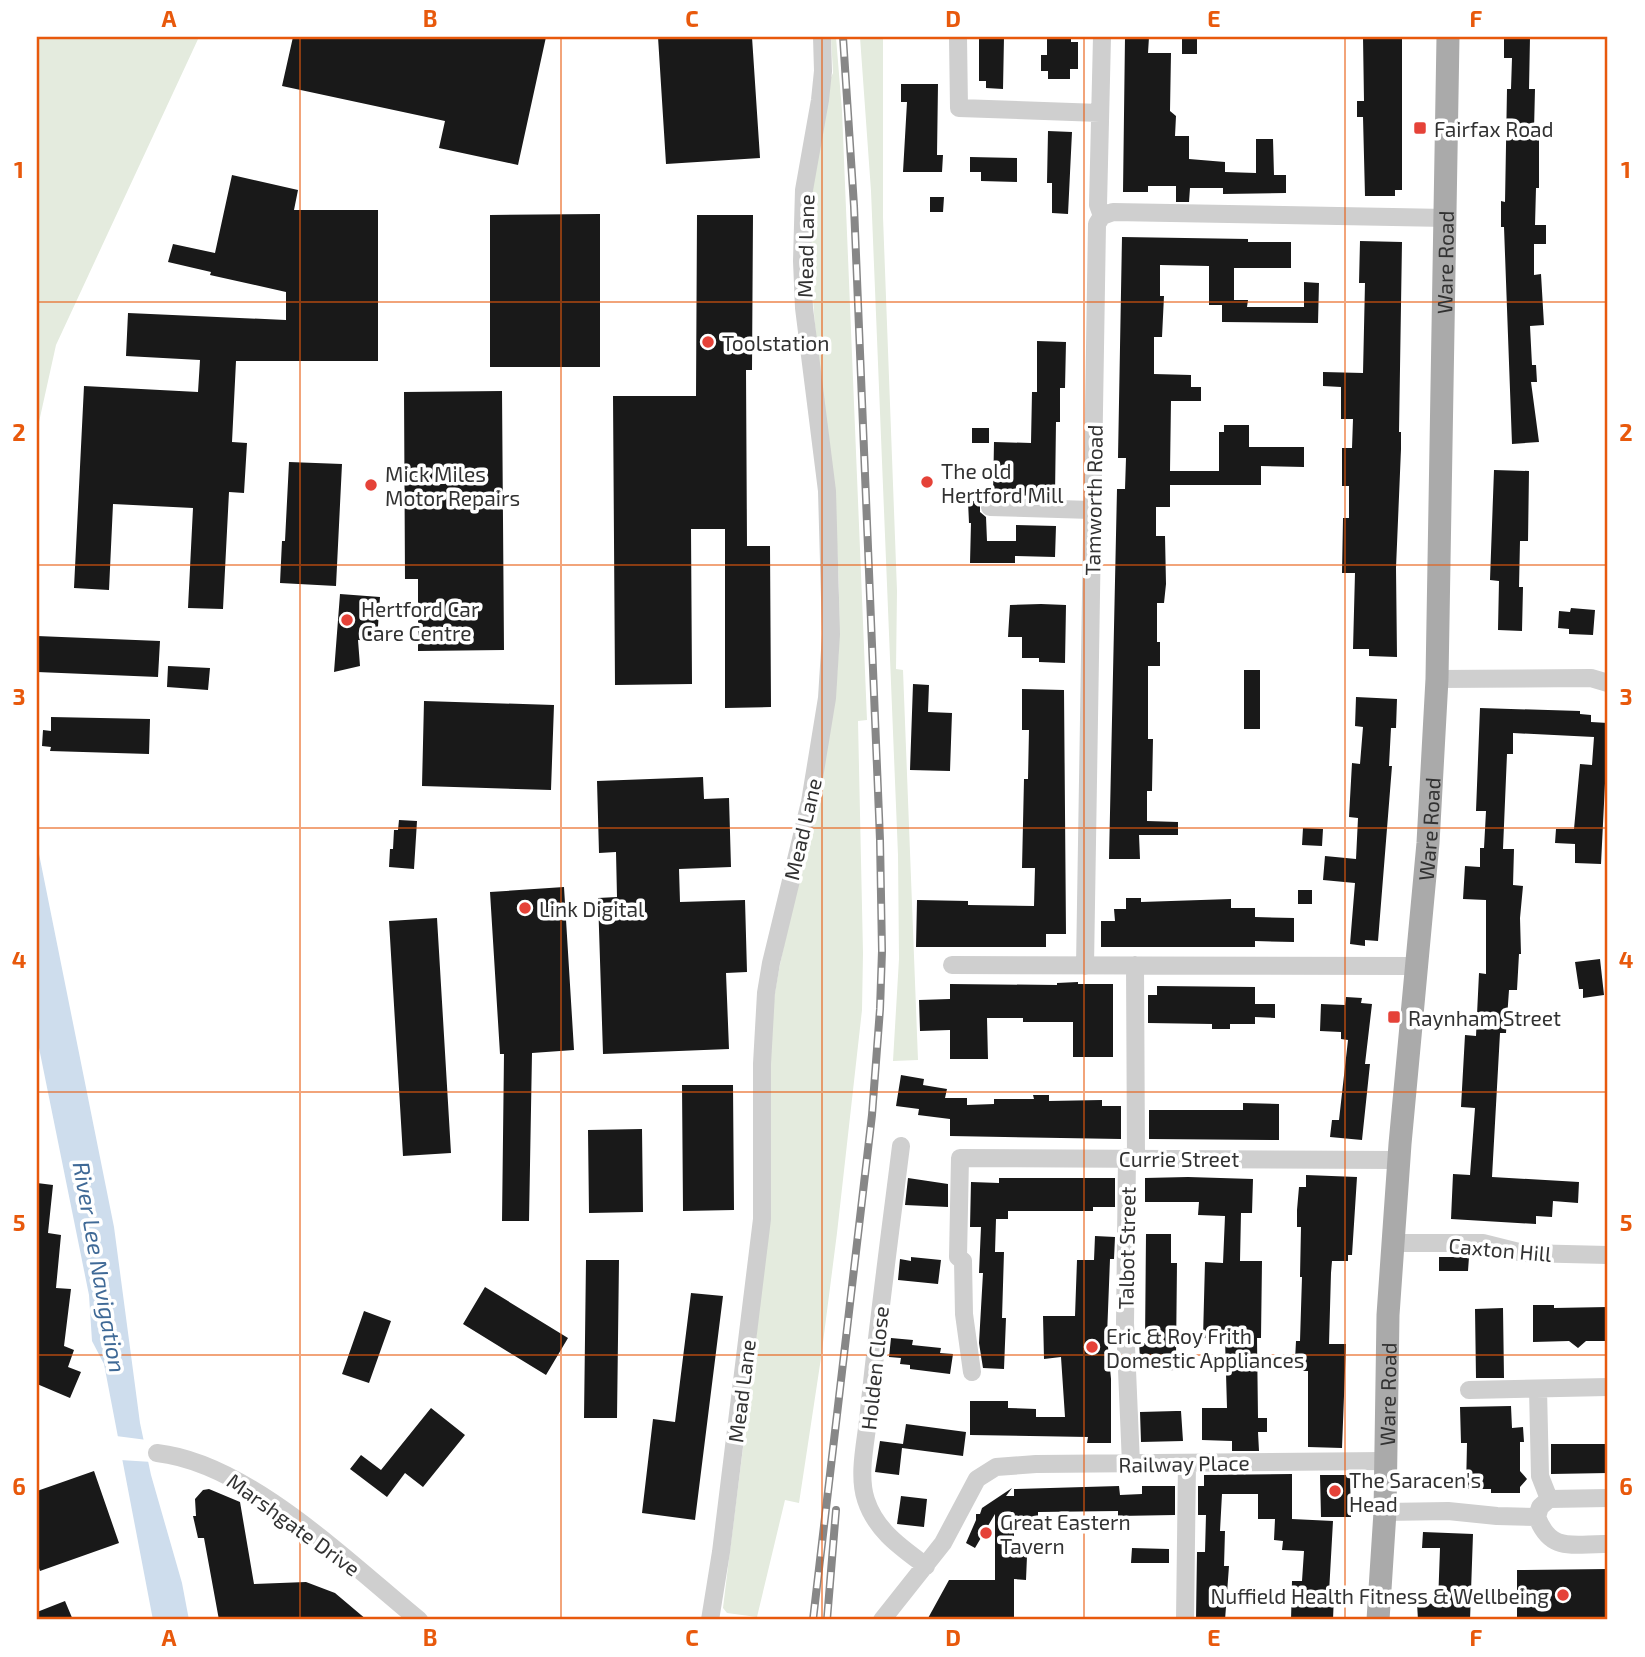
<svg xmlns="http://www.w3.org/2000/svg" width="1645" height="1657" viewBox="0 0 1645 1657" font-family="'Exo 2',sans-serif">
	<style>
		.green { fill: #e4ebde }
		.water { fill: #cedded }
		.pier { fill: #fff }
		.building { fill: #191919 }
		.lines { fill: none; stroke-linecap: round; stroke-linejoin: round }
		.minor { stroke: #cfcfcf; stroke-width: 18 }
		.major { stroke: #aaa; stroke-width: 23 }
		.rail-casing { stroke: #878787; stroke-width: 8 }
		.rail { stroke: #fff; stroke-width: 5; stroke-dasharray: 16; stroke-linecap: butt }
		.grid { fill: none; stroke: #e8590c; stroke-width: 2; stroke-opacity: 0.55 }
		.poi-dot { fill: #e54238; stroke: #fff; stroke-width: 2.5 }
		.labels { text-anchor: middle; dominant-baseline: central; stroke-width: 7; stroke-linejoin: round; paint-order: stroke }
		.poi-label { font-size: 21px; fill: #323232; stroke: #fff; text-anchor: start }
		.street-label { font-size: 21px; fill: #323232; stroke: #fff }
		.water-label { font-size: 23px; font-style: italic; fill: #3f6996; stroke: #fff }
		.neatline { fill: none; stroke: #e8590c; stroke-width: 2.5 }
		.grid-label { font-size: 23px; text-anchor: middle; font-weight: bold; fill: #e8590c }
	</style>
	<rect width="100%" height="100%" fill="#fff"/>
	<path class="green" d="M37,37H199L56,345L37,431Z
		M831,37H836L842,111L867,720L858,721L863,953L862,1010L837,1233L821,1358L799,1503L785,1500L757,1617L727,1613L723,1608C736,1498 752,1388 762,1278C770,1191 763,1103 772,1016C776,978 785,940 794,902C812,822 833,742 838,660C846,520 814,383 810,244C808,191 820,136 828,84L833,73Z
		M860,37H883V217L897,591L896,669L903,670L918,1060L893,1061L899,959L898,855L871,191Z"/>
	<path class="water" d="M37,844L114,1227L140,1423L151,1475L182,1583L189,1620H153L104,1364L92,1341L89,1295L37,1038Z"/>
	<path class="pier" d="M116,1436L147,1440L152,1462L120,1460Z"/>
	<path class="building" d="M293,37H546L518,165L439,148L445,121L282,86Z
		M658,37H752L760,158L666,164Z
		M979,37H1004L1003,89L986,88V81H979Z
		M1047,37H1071V42H1078V69H1070V79H1048V71H1041V55H1047Z
		M1125,37H1149L1148,53H1171L1170,111L1176,116L1175,136H1189V159L1225,162V172L1256,173V139H1273L1274,175H1286V193L1223,194V188H1190L1189,202H1176V186H1148V192H1123Z
		M1182,37H1197V54H1182Z
		M1363,37H1402V190H1395V196H1365L1363,117H1357V101H1364Z
		M1504,37H1530L1529,89H1535L1534,130H1539V188H1536L1535,225H1546V244H1534V275L1541,274L1544,325L1530,326L1532,365H1536L1537,382H1531L1539,442L1512,444L1504,227H1501V201L1505,202L1507,89H1511L1512,58H1504Z
		M901,84H938L937,155H943L942,172H903L907,102H901Z
		M1048,131L1072,132L1068,214L1052,213V183H1047Z
		M970,157L1017,158V182L981,181V172H970Z
		M232,175L298,190L294,210H378V361H236L232,442L247,443L244,493L229,492L223,609L188,608L193,508L113,504L109,590L74,588L84,386L198,392L200,360L126,356L128,313L286,320V292L210,275L211,272L168,262L173,244L215,253Z
		M930,197H944L943,212H930Z
		M600,214V367H490V215Z
		M697,215H753L752,370H746L747,546H770L771,707L725,708V529H691L692,684L615,685L613,396H696Z
		M1122,237L1248,239V242H1291V268H1234V300H1248L1247,307H1304V282L1319,283L1318,323L1222,322V305H1209V266L1160,265V296H1164L1162,337H1154V374L1191,375V387H1201V401H1171L1170,471H1219V432H1224V425H1249V447H1304V467L1261,466V485H1170V507H1156V536H1165L1166,584L1164,603H1157V642H1160V666H1148V739H1153L1152,791H1147V821L1178,822V835H1139L1140,859H1109L1117,489H1125L1126,458H1118Z
		M1360,241L1402,242L1399,432H1401V449L1396,568L1397,657L1369,656V649H1353L1355,573H1342L1343,518H1349V486H1342V448H1352L1353,419H1341V387L1323,386V372L1363,373L1365,283H1359Z
		M1037,341L1066,342L1065,388H1060V422H1056L1055,495L993,496L994,442L1031,443L1032,392H1037Z
		M502,391L504,650L418,651V579H405L404,392Z
		M972,428H989V443H972Z
		M289,462L342,464L336,586L280,583L282,541H285Z
		M1494,470L1529,471L1528,541H1520L1519,587H1523L1522,631L1498,630L1499,581L1490,580Z
		M968,501H980V512L986,517L987,541H1016V525L1056,526L1055,557L1015,556V563H970L971,523H969Z
		M340,594L380,597L377,641L358,640L360,666L334,672Z
		M1041,604L1066,605L1065,663L1039,662V658H1022V637H1008L1010,605Z
		M1571,608L1595,610L1593,635L1569,634V629L1558,628L1559,611L1570,612Z
		M37,636L160,641L158,677L37,672Z
		M168,666L210,668L208,690L167,687Z
		M1244,670H1260V729H1244Z
		M913,684L929,685L928,712L952,713L950,771L910,770Z
		M1022,689L1064,690L1066,934H1046V947H916L917,900L968,901V905L1034,906L1035,868H1022L1024,779H1028L1029,730H1022Z
		M1356,697L1397,699L1396,728H1391L1389,766H1392L1378,941L1365,940V946L1350,944L1355,883L1323,880L1325,856L1356,859L1358,818L1349,817L1352,763L1360,764L1363,727L1355,726Z
		M424,701L554,705L551,790L422,786Z
		M1480,708L1580,711V714L1591,715V722L1608,723L1601,864L1575,863V844L1555,843L1556,829H1574L1580,764L1592,765L1594,737L1513,733V754H1507L1503,849H1514L1513,885L1523,886L1520,918L1521,954H1519L1517,990H1509L1506,1033H1500L1492,1177L1579,1182L1578,1203L1553,1201L1552,1217L1536,1216V1224L1451,1219L1453,1174L1470,1175L1475,1108L1461,1107L1465,1035L1476,1036L1479,973L1486,974V900L1463,899L1465,866L1480,867V848H1484L1486,811H1476Z
		M51,717L150,719L149,754L50,751L51,747L42,746L43,730L51,731Z
		M703,777L704,799L729,798L731,867L679,869L680,902L745,900L747,972L726,973L729,1049L603,1054L598,898L617,897L616,852L599,853L597,781Z
		M399,820L417,821L414,869L389,867L390,849H393L394,830H398Z
		M1303,828L1323,829L1322,846L1302,845Z
		M564,887L574,1050L532,1053L529,1221H502L504,1054H500L490,892Z
		M1298,890H1312V904H1298Z
		M1126,898H1141V902L1231,899V908H1255V917L1294,918V942L1255,941V947H1101V921H1115L1114,909H1126Z
		M437,918L451,1153L403,1156L389,921Z
		M1600,959L1604,995L1583,998V989H1579L1575,962Z
		M1078,982V984H1113V1057H1073V1022H1023V1018H987L988,1059H950V1030L920,1031L919,1000L950,999V984L1057,985V983Z
		M1157,986L1255,987V1004H1275V1018L1255,1017V1024H1230V1029H1212V1024L1148,1023V995H1157Z
		M1346,997L1362,998L1361,1003L1372,1004L1365,1064H1370L1362,1140L1330,1137L1332,1120H1339L1348,1040L1341,1039V1032L1320,1031L1321,1004L1345,1005Z
		M901,1075L924,1079L923,1085L947,1089L945,1098H967V1105L994,1104V1099H1034L1033,1095H1049V1101L1102,1100V1106H1121V1139L950,1136V1119L918,1115L919,1109L896,1106Z
		M682,1085H733L734,1210L683,1211Z
		M1243,1103L1279,1104V1140L1149,1139V1110H1243Z
		M642,1129L643,1212L589,1213L588,1130Z
		M1306,1175L1357,1177L1352,1255H1348V1261H1332L1331,1273L1329,1344H1346L1342,1448L1308,1447V1371H1302L1303,1360H1295L1296,1341H1300L1302,1277H1300L1301,1227H1297V1210L1299,1187H1306Z
		M1188,1177L1253,1179L1252,1213H1241L1240,1261H1262L1261,1338H1257L1258,1418H1267V1432H1258L1259,1451H1232V1441L1202,1440V1408H1227L1225,1339L1203,1338L1205,1262L1223,1263L1225,1216L1198,1215L1199,1202H1145V1178Z
		M908,1178L948,1184V1207L905,1205Z
		M999,1178H1115V1207H1093V1211H1008V1219H996L995,1252H1004L1002,1318H1006L1004,1369L983,1368L979,1343L983,1273H979L981,1227H970L971,1182L999,1183Z
		M37,1183L53,1185L48,1233L61,1235L56,1288L71,1289L64,1346L74,1350L68,1367L81,1372L70,1398L37,1384Z
		M1146,1234H1171V1263H1177L1176,1358H1173L1174,1370L1157,1371L1156,1357L1140,1358L1139,1343H1145Z
		M1095,1236L1115,1237L1114,1259H1110L1107,1336L1111,1379V1443H1087L1088,1437L970,1435V1401H1008V1408L1036,1409V1417H1065L1061,1357L1044,1359L1043,1316H1075L1077,1260H1094Z
		M911,1257L941,1260L938,1284L898,1280L900,1259L911,1261Z
		M1439,1257H1469L1468,1271H1439Z
		M586,1260H619L617,1418H584Z
		M485,1287L568,1338L546,1375L463,1324Z
		M691,1293L723,1296L695,1520L642,1513L653,1419L675,1422Z
		M1533,1305H1554V1308L1608,1307V1341H1586L1578,1348L1569,1341L1533,1342Z
		M1503,1308L1504,1378H1476L1475,1309Z
		M364,1311L391,1321L369,1383L342,1374Z
		M891,1338L913,1340L912,1345L941,1348L940,1353L953,1354L950,1374L910,1369V1365L900,1364L901,1358L889,1357Z
		M1511,1406L1512,1428L1523,1427L1524,1442H1520V1471L1527,1479L1520,1487V1493H1491V1489H1466L1467,1443H1461L1460,1407Z
		M431,1408L465,1435L423,1487L405,1473L387,1497L350,1469L361,1455L381,1470Z
		M1176,1411H1181L1183,1441L1141,1442L1140,1412Z
		M906,1424L966,1432L963,1456L902,1448L899,1475L875,1472L880,1441L903,1444Z
		M1551,1444H1608V1473L1551,1474Z
		M94,1471L119,1543L40,1571L37,1562V1491Z
		M1292,1474V1519L1333,1521L1329,1593H1334L1333,1620H1291L1292,1581H1302L1304,1551L1282,1550L1283,1541L1274,1540L1275,1519H1258V1494H1222L1220,1531H1225L1224,1566H1229L1225,1620H1196L1197,1552H1205L1206,1515H1198V1486H1204V1475Z
		M1320,1475H1350L1351,1517H1321Z
		M1119,1486L1120,1495L1142,1494V1486H1175V1515L1118,1516V1511L1038,1512V1522H1014V1556H1027L1026,1580L1014,1579V1620H927L949,1580H995V1514L975,1548L966,1543L976,1520V1514H980L982,1508L1012,1488L1006,1496H1014V1489Z
		M209,1489L240,1502L254,1584L306,1582L335,1593L367,1620H219L204,1538H198L193,1516H196L195,1499L203,1490Z
		M901,1496L927,1499L924,1527L897,1524Z
		M1423,1532L1473,1534L1470,1620H1418L1417,1603L1438,1604L1440,1548H1422Z
		M1132,1548L1169,1549V1563H1131Z
		M1608,1569V1620H1517V1570Z
		M65,1601L73,1620H37V1612Z"/>
	<g class="lines">
		<path class="minor" d="M958,37L959,108L1100,113
			M1102,216L1113,212L1447,218
			M990,507L1092,510
			M1437,679L1591,678L1608,683
			M952,965L1418,966
			M1135,965L1136,1157
			M1085,966L1097,224L1102,216L1098,205L1102,37
			M901,1146C890,1234 878,1322 869,1411C867,1438 857,1473 866,1500C876,1531 902,1548 926,1566
			M1127,1157L1125,1323L1131,1464
			M1392,1243H1483L1523,1253L1608,1255
			M972,1372L964,1314L963,1261L958,1257L960,1158L1399,1160
			M1538,1389L1540,1476L1549,1499
			M1469,1390L1608,1387
			M157,1453C248,1463 349,1563 419,1620
			M1608,1498L1549,1499L1540,1507L1537,1517C1551,1554 1574,1543 1608,1544
			M1385,1512L1448,1511L1497,1516L1537,1517
			M710,1620L721,1552L762,1219V1064L766,993L771,963L810,802L827,698L831,634L827,491L804,308L802,261L804,190L820,100L823,71L822,37
			M882,1620L943,1543L977,1479L996,1467L1036,1464L1385,1461
			M1185,1620L1187,1463"/>
		<path class="major" id="s1" d="M1378,1620L1385,1512L1388,1315L1400,1144L1428,843L1437,679L1448,37"/>
		<g class="rail-casing">
			<path id="rail" d="M813,1620L872,1115L880,1009L882,951L880,840L854,206L843,37
				M827,1620L836,1510"/>
		</g>
		<use href="#rail" class="rail"/>
	</g>
	<path class="grid" d="M300,37V1620M561,37V1620M822,37V1620M1084,37V1620M1345,37V1620M37,302H1608M37,565H1608M37,828H1608M37,1092H1608M37,1355H1608"/>
	<g class="poi-dot">
		<rect x="1413" y="121" width="14" height="14" rx="3.5"/>
		<circle cx="708" cy="342" r="7"/>
		<circle cx="927" cy="482" r="7"/>
		<circle cx="371" cy="485" r="7"/>
		<circle cx="347" cy="620" r="7"/>
		<circle cx="525" cy="908" r="7"/>
		<rect x="1387" y="1010" width="14" height="14" rx="3.5"/>
		<circle cx="1092" cy="1347" r="7"/>
		<circle cx="1335" cy="1491" r="7"/>
		<circle cx="986" cy="1533" r="7"/>
		<circle cx="1563" cy="1595" r="7"/>
	</g>
	<g class="labels">
		<g class="poi-label">
			<text x="1434" y="128">Fairfax Road</text>
			<text x="722" y="342">Toolstation</text>
			<text x="941" y="470">The old<tspan x="941" dy="24">Hertford Mill</tspan></text>
			<text x="385" y="473">Mick Miles<tspan x="385" dy="24">Motor Repairs</tspan></text>
			<text x="361" y="608">Hertford Car<tspan x="361" dy="24">Care Centre</tspan></text>
			<text x="539" y="908">Link Digital</text>
			<text x="1408" y="1017">Raynham Street</text>
			<text x="1106" y="1335">Eric &amp; Roy Frith<tspan x="1106" dy="24">Domestic Appliances</tspan></text>
			<text x="1349" y="1479">The Saracen's<tspan x="1349" dy="24">Head</tspan></text>
			<text x="1000" y="1521">Great Eastern<tspan x="1000" dy="24">Tavern</tspan></text>
			<text x="1549" y="1595" text-anchor="end">Nuffield Health Fitness &amp; Wellbeing</text>
		</g>
		<g class="street-label">
			<text transform="translate(805 246) rotate(-89)">Mead Lane</text>
			<text stroke="none"><textPath href="#s1" startOffset="1360">Ware Road</textPath></text>
			<text transform="translate(1093 500) rotate(-89)">Tamworth Road</text>
			<text transform="translate(802 829) rotate(-77)">Mead Lane</text>
			<text stroke="none"><textPath href="#s1" startOffset="793">Ware Road</textPath></text>
			<text x="1179" y="1158">Currie Street</text>
			<text transform="translate(1126 1248) rotate(-89)">Talbot Street</text>
			<text transform="translate(1500 1249) rotate(5)">Caxton Hill</text>
			<text transform="translate(874 1368) rotate(-84)">Holden Close</text>
			<text transform="translate(741 1391) rotate(-83)">Mead Lane</text>
			<text stroke="none"><textPath href="#s1" startOffset="226">Ware Road</textPath></text>
			<text transform="translate(1184 1463) rotate(-1)">Railway Place</text>
			<text transform="translate(294 1524) rotate(36)">Marshgate Drive</text>
		</g>
		<g class="water-label">
			<text transform="translate(100 1267) rotate(80)">River Lee Navigation</text>
		</g>
	</g>
	<rect width="1645" height="1657" fill="none" stroke="#ffffff" stroke-width="77"/>
	<rect x="38" y="38" width="1568" height="1580" class="neatline"/>
	<g class="grid-label">
		<text x="169" y="27">A</text>
		<text x="430" y="27">B</text>
		<text x="692" y="27">C</text>
		<text x="953" y="27">D</text>
		<text x="1214" y="27">E</text>
		<text x="1476" y="27">F</text>
		<text x="19" y="178">1</text>
		<text x="1626" y="178">1</text>
		<text x="19" y="441">2</text>
		<text x="1626" y="441">2</text>
		<text x="19" y="705">3</text>
		<text x="1626" y="705">3</text>
		<text x="19" y="968">4</text>
		<text x="1626" y="968">4</text>
		<text x="19" y="1231">5</text>
		<text x="1626" y="1231">5</text>
		<text x="19" y="1495">6</text>
		<text x="1626" y="1495">6</text>
		<text x="169" y="1646">A</text>
		<text x="430" y="1646">B</text>
		<text x="692" y="1646">C</text>
		<text x="953" y="1646">D</text>
		<text x="1214" y="1646">E</text>
		<text x="1476" y="1646">F</text>
	</g>
</svg>
